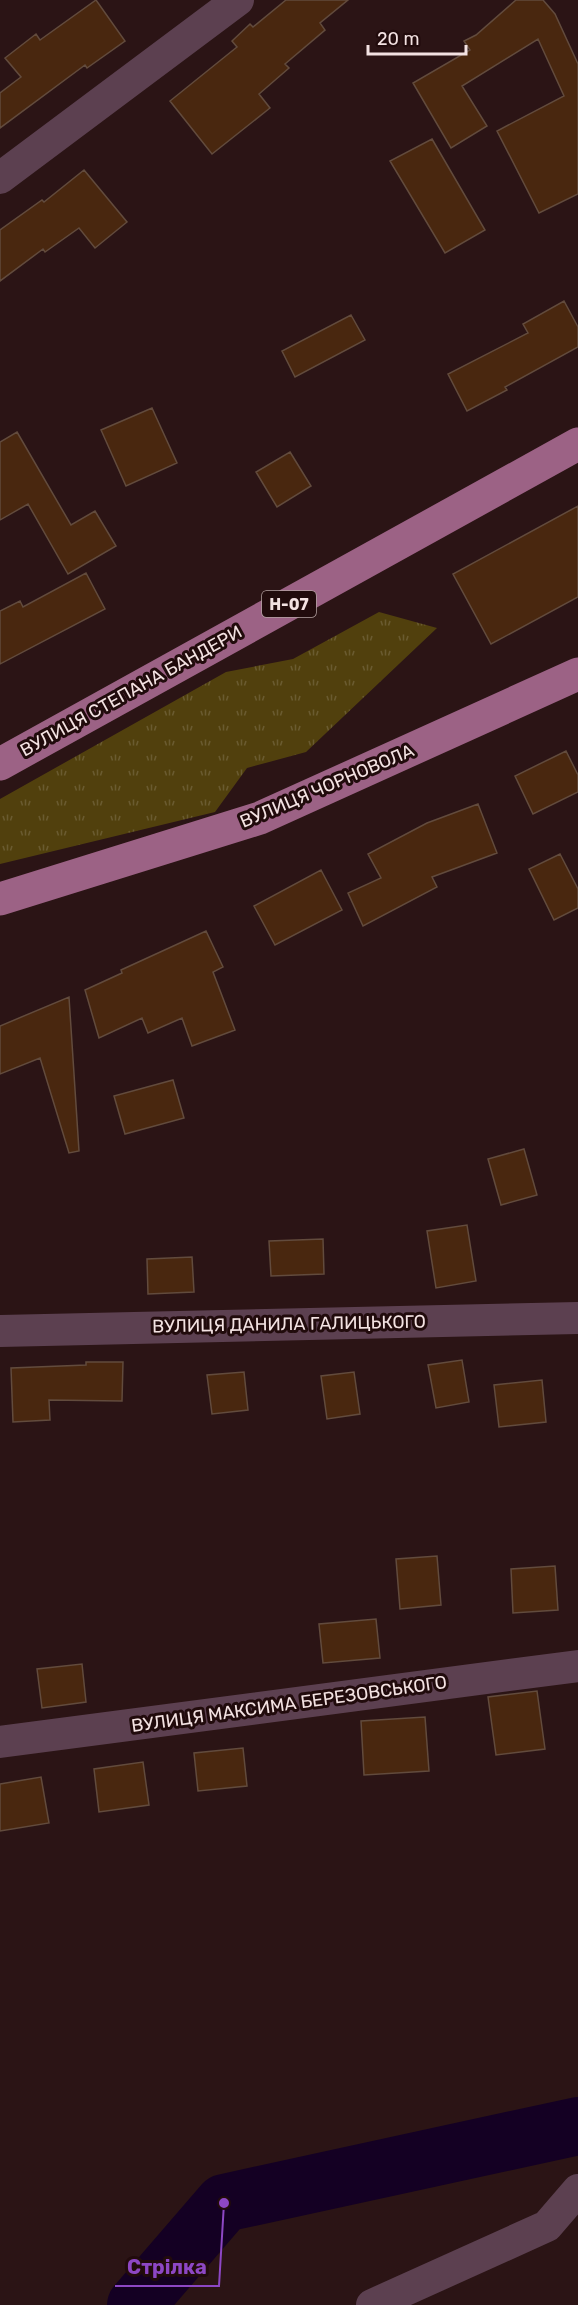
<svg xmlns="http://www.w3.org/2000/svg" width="578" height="2305" viewBox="0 0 578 2305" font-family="Rubik,sans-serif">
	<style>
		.grass { fill: url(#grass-tufts) }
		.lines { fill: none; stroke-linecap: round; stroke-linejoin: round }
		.river { stroke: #140023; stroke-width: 58 }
		.building { fill: #49270f; stroke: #624b3d; stroke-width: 1.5 }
		.minor { stroke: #5c4050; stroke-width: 32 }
		.major { stroke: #9c6285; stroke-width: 33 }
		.labels { text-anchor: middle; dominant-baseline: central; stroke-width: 6; stroke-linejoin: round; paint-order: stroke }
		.shield { fill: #210b0c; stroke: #b4a2a2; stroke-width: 1.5 }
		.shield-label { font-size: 16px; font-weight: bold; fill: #f3e2e2 }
		.street-label { font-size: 18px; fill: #f3e2e2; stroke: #210b0c }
		.leader { fill: none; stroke: #8d47c4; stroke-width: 2 }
		.callout-dot { fill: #8d47c4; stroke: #210b0c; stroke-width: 2 }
		.callout-label { font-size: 20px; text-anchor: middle; font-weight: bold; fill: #8d47c4; stroke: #210b0c; stroke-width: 6; stroke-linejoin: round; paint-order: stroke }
	</style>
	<defs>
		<pattern id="grass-tufts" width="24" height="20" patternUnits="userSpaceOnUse" patternTransform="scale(1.5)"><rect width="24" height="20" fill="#51400d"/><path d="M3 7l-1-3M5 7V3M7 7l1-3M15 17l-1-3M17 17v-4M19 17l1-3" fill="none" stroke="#6a5b30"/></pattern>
	</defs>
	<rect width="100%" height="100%" fill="#2b1415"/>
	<path class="grass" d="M379,612L437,628L306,752L247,768L215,812L0,864V799L226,672L293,659Z"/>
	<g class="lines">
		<path class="river" d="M136,2305L224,2203L578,2126"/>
	</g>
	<path class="building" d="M96,0L125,41L87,68L85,65L0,128V93L21,77L5,58L36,34L40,40Z
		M286,0H348L320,23L325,30L285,64L289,68L259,94L270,108L212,154L170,101L237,47L232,41L250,24L253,27Z
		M516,0H543L555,14L578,64V194L539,213L497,131L564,96L538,39L462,86L487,126L451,148L413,83L470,50L464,41L476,35Z
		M432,139L485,230L445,253L390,161Z
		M84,170L127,222L95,248L79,228L45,252L43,249L0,281V230L42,200L44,202Z
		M564,301L578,327V347L505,387L507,390L467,411L448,374L528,333L523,324Z
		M351,315L365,340L295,377L282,351Z
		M152,408L177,463L126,486L101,430Z
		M17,432L71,525L95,511L116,546L68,574L28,504L0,520V442Z
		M290,452L311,486L277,507L256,472Z
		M578,506V597L491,644L453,574Z
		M86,573L105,609L0,664V611L20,601L23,607Z
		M566,751L578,775V792L533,814L515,776Z
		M478,804L497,853L432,877L437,887L363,926L348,893L381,878L368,854L427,823Z
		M560,854L578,889V908L554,920L529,869Z
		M321,870L342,910L275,945L254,906Z
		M206,931L223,967L213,972L235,1030L192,1046L182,1018L148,1033L142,1018L99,1038L85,990L122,973L121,970Z
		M69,997L79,1151L69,1153L40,1058L0,1074V1026Z
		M173,1080L184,1118L125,1134L114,1096Z
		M524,1149L537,1195L501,1205L488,1159Z
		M467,1225L476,1281L436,1288L427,1231Z
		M323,1239L324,1274L271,1276L269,1241Z
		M192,1257L194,1292L148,1294L147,1259Z
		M462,1360L469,1402L436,1408L428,1365Z
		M86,1362H123L122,1401L49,1400L50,1420L13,1422L11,1368L86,1365Z
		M244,1372L248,1410L212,1414L207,1375Z
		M354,1372L360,1414L327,1419L321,1376Z
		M542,1380L546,1422L499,1427L494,1385Z
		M437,1556L441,1605L400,1609L396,1559Z
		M555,1566L558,1610L513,1613L511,1569Z
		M376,1619L380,1658L323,1663L319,1624Z
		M82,1664L86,1702L42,1708L37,1669Z
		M537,1691L545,1749L496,1755L488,1697Z
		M425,1717L429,1771L364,1775L361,1721Z
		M243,1748L247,1786L198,1791L194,1753Z
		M143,1762L149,1805L99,1812L94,1769Z
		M41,1777L49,1823L0,1831V1784Z"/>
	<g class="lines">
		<path class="minor" d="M0,178L238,0
			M0,1331L578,1318
			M0,1742L578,1666
			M372,2305L547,2226L578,2190"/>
		<path class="major" d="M0,764L578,444
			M0,899L260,818L578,674"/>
	</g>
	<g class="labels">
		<rect class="shield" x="262" y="591" width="54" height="26" rx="4.5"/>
		<g class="shield-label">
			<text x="289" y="604">Н-07</text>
		</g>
		<g class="street-label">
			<text transform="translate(131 691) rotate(-29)">ВУЛИЦЯ СТЕПАНА БАНДЕРИ</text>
			<text transform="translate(327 786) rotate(-23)">ВУЛИЦЯ ЧОРНОВОЛА</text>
			<text transform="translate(289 1324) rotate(-1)">ВУЛИЦЯ ДАНИЛА ГАЛИЦЬКОГО</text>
			<text transform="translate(289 1704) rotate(-8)">ВУЛИЦЯ МАКСИМА БЕРЕЗОВСЬКОГО</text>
		</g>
	</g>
	<path class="leader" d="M224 2203L219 2286H115"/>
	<circle class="callout-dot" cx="224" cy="2203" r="6"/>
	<g class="callout-label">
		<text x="167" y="2274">Стрілка</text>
	</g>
	<path d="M368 45v9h98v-9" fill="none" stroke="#f3e2e2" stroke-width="3"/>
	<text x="377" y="45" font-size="18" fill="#f3e2e2" stroke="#210b0c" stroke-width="4.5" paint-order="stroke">20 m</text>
</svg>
